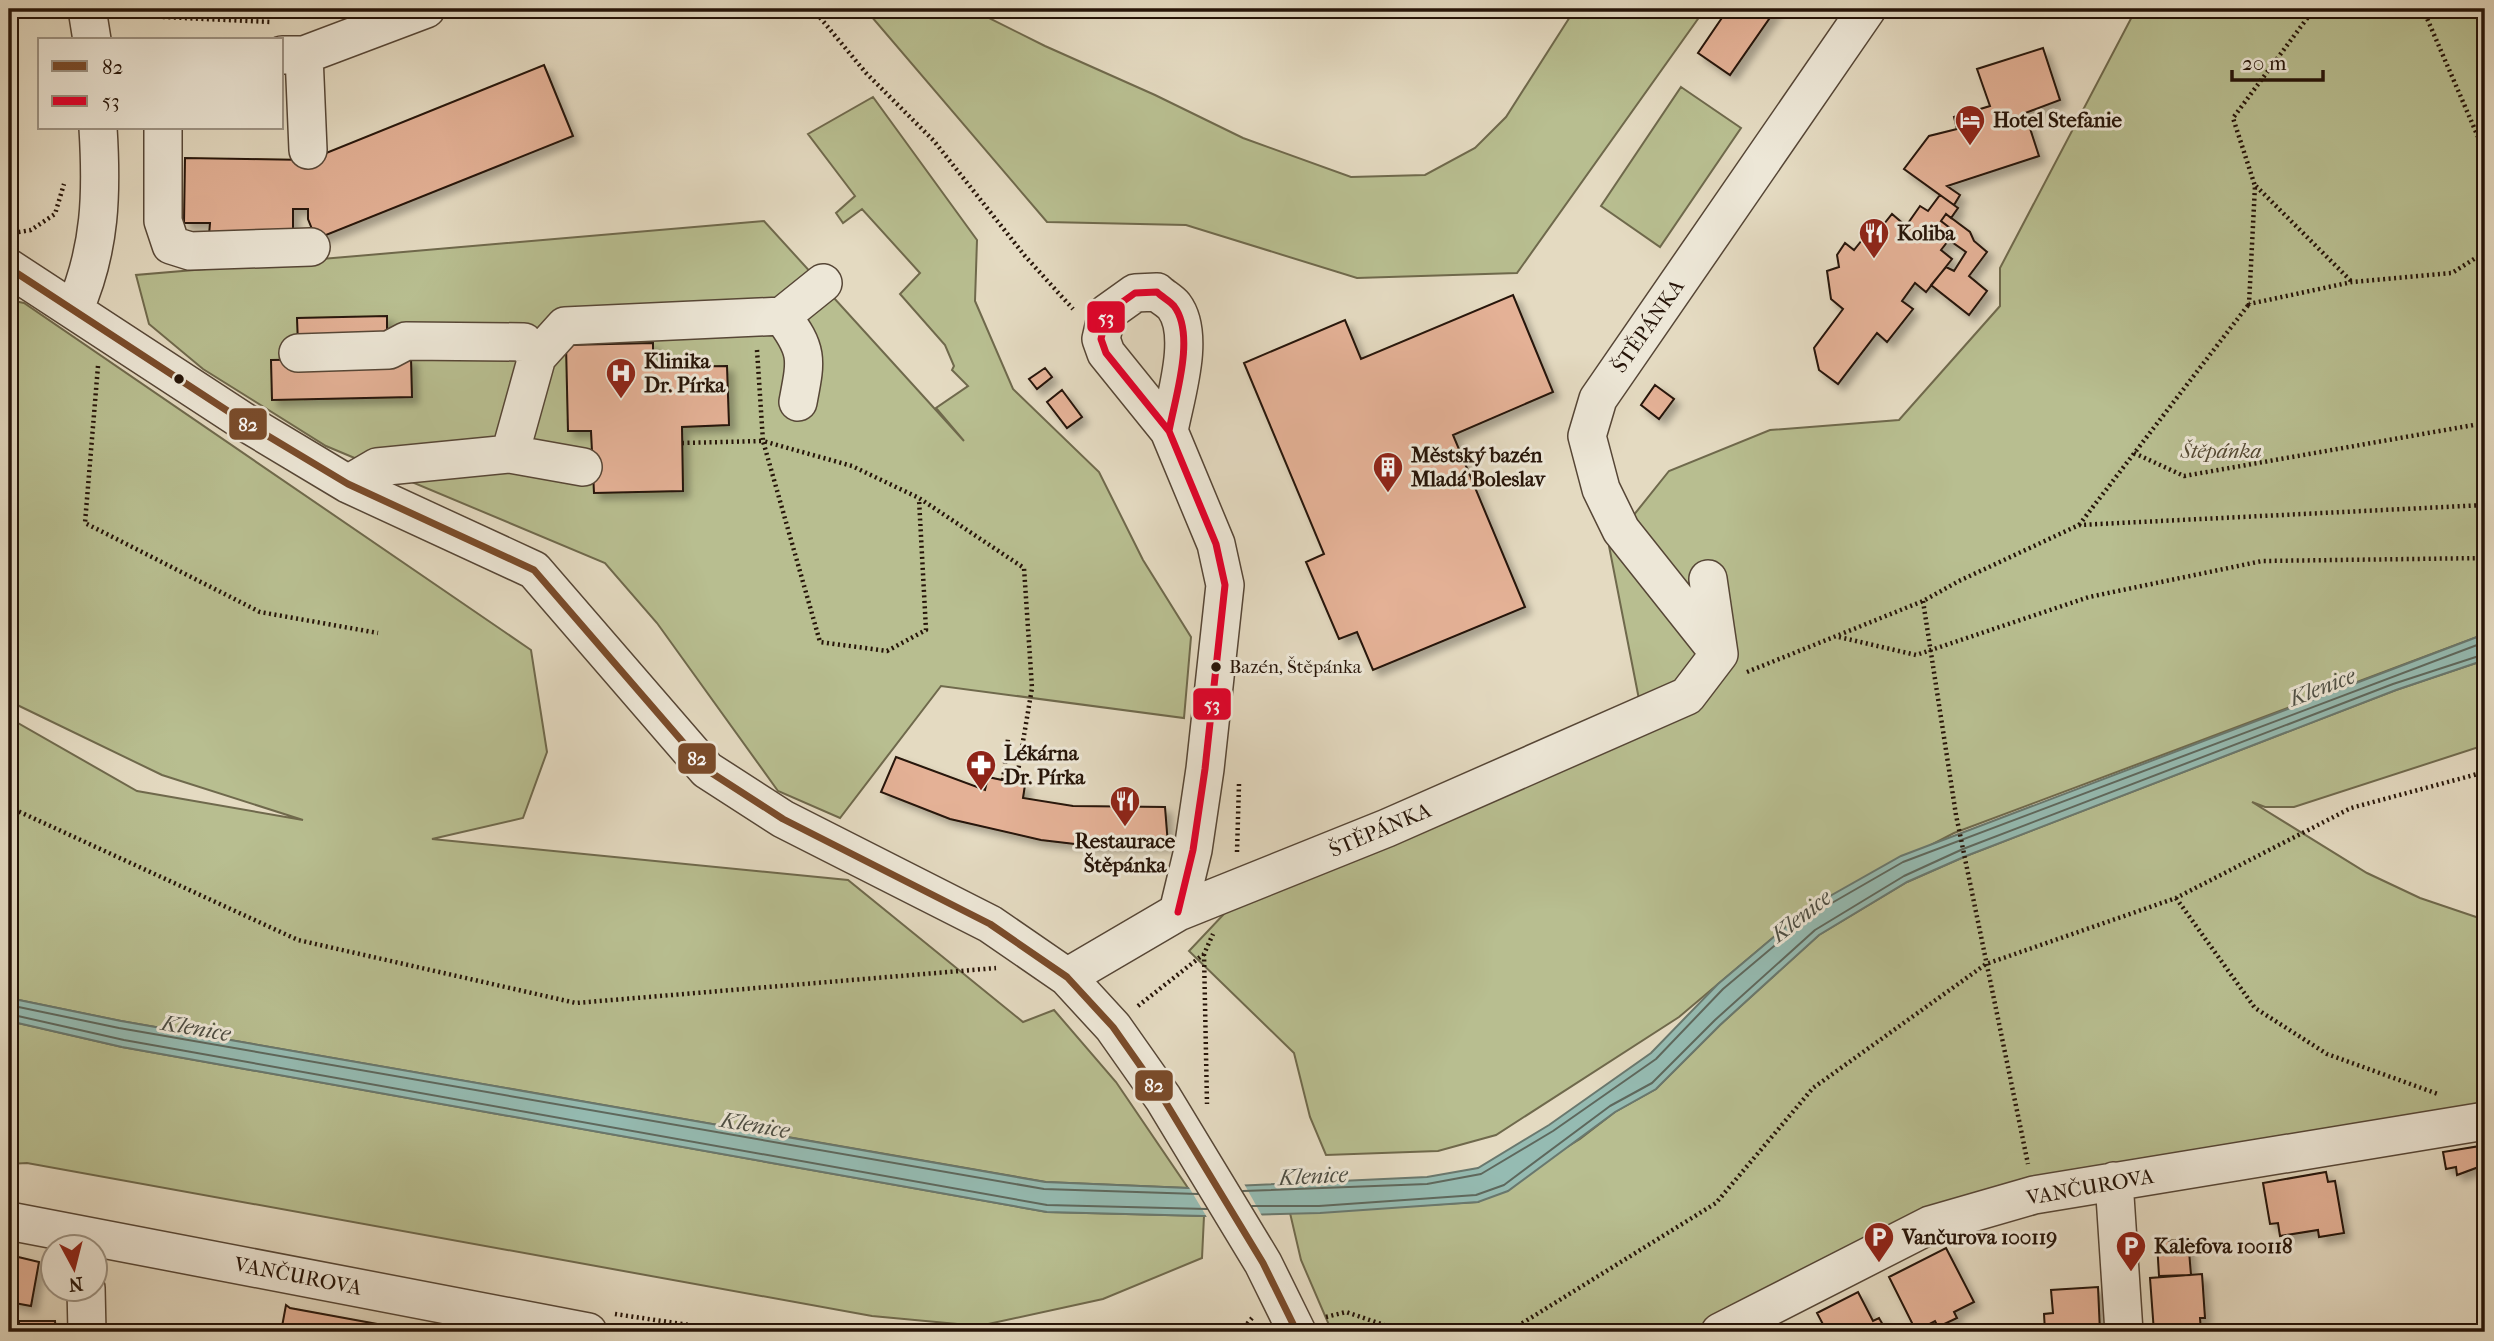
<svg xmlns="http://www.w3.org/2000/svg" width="2494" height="1341" viewBox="0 0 2494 1341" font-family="'IM FELL French Canon',serif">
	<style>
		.green { fill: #b8be90; stroke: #6f694c; stroke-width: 2 }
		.water { fill: #95bbb2; stroke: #69786e; stroke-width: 2 }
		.pier { fill: #e4dac1 }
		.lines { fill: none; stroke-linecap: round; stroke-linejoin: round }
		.shore { stroke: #5e685d; stroke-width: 2 }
		.building { fill: #e4b196; stroke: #261408; stroke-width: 2; filter: url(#shadow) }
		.minor-casing { stroke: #564636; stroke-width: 40 }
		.path { stroke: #261408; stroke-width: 4.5; stroke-dasharray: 2 3.5; stroke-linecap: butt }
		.minor { stroke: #ede7d7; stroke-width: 37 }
		.bus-1-casing { stroke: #ede7d7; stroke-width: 12 }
		.bus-2-casing { stroke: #ede7d7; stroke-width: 12 }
		.bus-1 { stroke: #7a4b2a; stroke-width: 7 }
		.bus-2 { stroke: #e4002b; stroke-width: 7 }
		.bus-dot { fill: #261408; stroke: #ede7d7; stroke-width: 2.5 }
		.labels { text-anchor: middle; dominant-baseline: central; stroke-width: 6; stroke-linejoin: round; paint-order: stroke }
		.bus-label { font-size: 19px; fill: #261408; stroke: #ede7d7; text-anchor: start }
		.poi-label { font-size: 21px; font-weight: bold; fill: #261408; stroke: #ede7d7; text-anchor: start }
		.street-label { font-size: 21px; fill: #261408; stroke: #ede7d7 }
		.park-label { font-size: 21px; font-style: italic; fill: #524731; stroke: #ede7d7 }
		.water-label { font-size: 23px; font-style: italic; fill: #4d4e44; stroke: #ede7d7 }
		.line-badge { stroke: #ede7d7; stroke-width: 2.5 }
		.badge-label { font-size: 19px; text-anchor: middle; font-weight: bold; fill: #fff }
	</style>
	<defs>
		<filter id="shadow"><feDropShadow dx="6" dy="6" stdDeviation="3.5" flood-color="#0004"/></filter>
	</defs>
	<rect width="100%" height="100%" fill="#e4dac1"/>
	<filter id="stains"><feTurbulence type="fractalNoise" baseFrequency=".00286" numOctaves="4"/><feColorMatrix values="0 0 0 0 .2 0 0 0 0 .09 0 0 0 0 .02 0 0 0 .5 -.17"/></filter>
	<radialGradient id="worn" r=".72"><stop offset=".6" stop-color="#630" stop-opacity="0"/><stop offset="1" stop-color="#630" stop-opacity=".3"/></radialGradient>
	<path class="green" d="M865,9H971L1045,46L1155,95L1243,138L1351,177L1425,175L1475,148L1506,117L1575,9H1705L1517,273L1357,278L1186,225L1047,222Z
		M2136,9H2485V634L1954,833L1807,909L1679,1017L1496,1135L1438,1151L1326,1155L1310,1117L1294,1053L1189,951L1239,898L1645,730L1609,546L1669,471L1770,430L1899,420L2000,306V268Z
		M1681,87L1741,128L1660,247L1601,206Z
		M873,97L977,240L975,301L1013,389L1099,472L1143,560L1191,637L1184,718L941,686L840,818L778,791L657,623L605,563L326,446L203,369L149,324L136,275L764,221L964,441L936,408L968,386L952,370L954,366L945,345L900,294L920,273L862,209L843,223L836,213L855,196L808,134Z
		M9,300L24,303L531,650L547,752L523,818L432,839L848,880L1023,1022L1054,1010L1116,1082L1188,1188L1046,1182L121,1021L9,998V718L137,791L303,820L162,775L9,701Z
		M2485,660V745L2294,807H2265L2252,802L2367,873L2420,898L2485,920V1104L1883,1234L1690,1332H1332L1301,1260L1290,1213L1478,1202L1580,1139L1615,1112L1656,1089L1720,1025L1819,935L1907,882L1966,856L2396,690Z
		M9,1021L122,1047L1047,1212L1204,1216L1202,1258L1103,1299L979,1326L872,1316L27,1163L9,1164Z"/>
	<path class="water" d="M2485,634V660L2396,690L1966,856L1907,882L1819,935L1720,1025L1656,1089L1615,1112L1508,1191L1478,1202L1320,1213L1204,1216L1047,1212L122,1047L9,1021V998L121,1021L1045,1182L1188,1188L1427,1177L1478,1168L1549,1125L1651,1053L1718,984L1807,909L1901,856Z"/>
	<path class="pier" d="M1242,1180L1262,1216L1208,1219L1187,1184Z"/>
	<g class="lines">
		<path class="shore" d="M9,1005L119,1028L1044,1189L1198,1194
			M9,1014L124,1040L1047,1205L1207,1209
			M1243,1191L1427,1184L1481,1174L1553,1131L1656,1059L1723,989L1811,915L1903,862L2485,642
			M1252,1206H1319L1476,1195L1504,1185L1610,1106L1652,1083L1715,1020L1815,930L1904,876L1963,849L2393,684L2485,654"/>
	</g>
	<path class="building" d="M1728,9H1776L1730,75L1698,53Z
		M2043,48L2060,100L2025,113L2039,156L1947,186L1960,195L1954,205L1904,169L1929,136L1957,129L1954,117L1990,106L1977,69Z
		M544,65L573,136L316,239L308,219V209H293V236L209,235L210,223H184L185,158L309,160Z
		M1940,195L1958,208L1951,218L1946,214L1941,221L1955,232L1941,250L1952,259L1926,292L1915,283L1902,301L1913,309L1887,342L1877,333L1838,384L1819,370L1814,348L1843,309L1831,299L1827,271L1839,267L1837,255L1845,243L1854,250L1862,240L1868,244L1892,214L1906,226L1920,206L1928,211Z
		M1946,214L1970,232L1974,241L1987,252L1969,276L1987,291L1969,315L1931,285L1946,267L1954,271L1966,252L1949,240L1955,232L1941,221Z
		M1513,295L1553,392L1453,435L1525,607L1373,670L1357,632L1339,639L1306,562L1324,554L1244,363L1345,320L1361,359Z
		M387,316V342L298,344L297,318Z
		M653,343V367L727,366L729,425L682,427L683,491L594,493L591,431H568L566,345Z
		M411,358L412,397L272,400L271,360Z
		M1045,368L1052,377L1037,389L1029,379Z
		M1655,385L1674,399L1659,419L1641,405Z
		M1062,390L1082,417L1067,428L1047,402Z
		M896,757L985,790L988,777L1025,785L1023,798L1073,806L1165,807L1168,845L1092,846L1041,840L950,819L881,792Z
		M2480,1146L2484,1165L2457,1175L2456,1167L2446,1169L2443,1152Z
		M2326,1172L2328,1182L2335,1181L2344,1233L2319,1237L2318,1230L2280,1236L2278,1223L2270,1224L2263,1183Z
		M2188,1239L2191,1275L2159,1276L2157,1242Z
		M1946,1248L1974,1302L1954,1312L1957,1318L1938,1327L1935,1321L1916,1331L1889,1277Z
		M14,1256L39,1262L31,1306L9,1302V1257Z
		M2202,1274L2205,1318H2200L2201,1332H2154L2150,1278Z
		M2098,1287L2100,1332L2045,1331L2044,1314L2053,1313L2051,1290Z
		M1858,1292L1873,1321L1879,1318L1887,1332H1827L1817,1313Z
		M286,1305L290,1308L421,1332H281Z
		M19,1321H55L56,1332H19Z"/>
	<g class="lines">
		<g class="minor-casing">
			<path id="minor" d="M87,9L92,40
				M282,55H304L308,150
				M304,55L426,9
				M163,128V221L171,245L190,251L311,247
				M9,268L243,421L348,484L534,570L707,770L783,819L990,924L1067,977L1113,1027L1163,1098L1263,1263L1297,1332
				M74,310C101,249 102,192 98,128
				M782,316C809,351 806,360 798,402
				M298,353L389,350L406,341L524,342L537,357L510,454
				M537,357L565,326L782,316L823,283
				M1169,431C1175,398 1196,335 1174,306C1170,301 1162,297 1157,292L1135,293L1107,313L1101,339L1106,353L1169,431L1216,544L1225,585L1205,769L1193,850L1178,912
				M348,484L377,467L510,454L583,467
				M1718,652L1621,530L1601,489L1587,436L1598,399L1867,9
				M1067,977L1178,912L1387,828L1687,696L1719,654L1708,579
				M2114,1181L2124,1332
				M9,1221L588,1332
				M86,1288L87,1332
				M1720,1332L1930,1225L2034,1195L2485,1121"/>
		</g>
		<path class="path" d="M813,9L866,73L934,141L1025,256L1073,309
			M2314,9L2233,118L2255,186L2249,304L2352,282L2452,273L2485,252
			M2423,9L2485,153
			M119,15L271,22
			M300,17L321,9
			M2256,186L2351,281
			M13,233L31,230L55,214L64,184
			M757,350L763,441L852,466L919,498L1024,568L1032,688L1016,783
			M98,366L85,523L260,612L378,633
			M682,443L763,441L820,642L887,651L926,630L919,499
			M2134,453L2184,476L2485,423
			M2079,525L2249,304
			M1923,601L1956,815L2028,1164
			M1839,637L1916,655L2089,597L2262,561L2485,558
			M1747,672L1923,601L1959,581L2079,525L2485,505
			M1003,780L1008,739
			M9,807L298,940L576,1003L996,968
			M1237,852L1239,784
			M2176,898L2255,1008L2327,1054L2438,1094
			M1204,954L1207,1104
			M1138,1006L1204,954L1213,934
			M615,1314L736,1332
			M1326,1317L1346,1312L1405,1332
			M1240,1332L1252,1318
			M1508,1332L1716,1203L1813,1088L1986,964L2176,898L2351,808L2485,772"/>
		<use href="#minor" class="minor"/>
		<g class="bus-1-casing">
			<path id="bus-1" d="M9,268L243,421L348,484L534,570L707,770L783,819L990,924L1067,977L1113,1027L1163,1098L1263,1263L1297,1332"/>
		</g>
		<g class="bus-2-casing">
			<path id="bus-2" d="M1169,431C1175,398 1196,335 1174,306C1170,301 1162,297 1157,292L1135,293L1107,313L1101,339L1106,353L1169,431L1216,544L1225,585L1205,769L1193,850L1178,912"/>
		</g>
		<use href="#bus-1" class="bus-1"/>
		<use href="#bus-2" class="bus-2"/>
	</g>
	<defs>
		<g id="hotel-pin" transform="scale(1.575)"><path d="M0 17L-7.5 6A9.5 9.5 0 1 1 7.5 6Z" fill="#8f2418" stroke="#ede7d7"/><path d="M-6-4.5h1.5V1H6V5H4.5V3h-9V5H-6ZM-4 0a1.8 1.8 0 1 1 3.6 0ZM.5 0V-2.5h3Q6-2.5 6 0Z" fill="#fff"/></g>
		<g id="restaurant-pin" transform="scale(1.575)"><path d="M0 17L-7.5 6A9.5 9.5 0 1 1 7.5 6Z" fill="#8f2418" stroke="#ede7d7"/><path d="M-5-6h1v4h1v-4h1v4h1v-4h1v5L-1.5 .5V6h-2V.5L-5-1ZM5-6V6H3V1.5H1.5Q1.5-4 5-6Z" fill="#fff"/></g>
		<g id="hospital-pin" transform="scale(1.575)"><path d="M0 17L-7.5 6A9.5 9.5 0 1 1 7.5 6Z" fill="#8f2418" stroke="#ede7d7"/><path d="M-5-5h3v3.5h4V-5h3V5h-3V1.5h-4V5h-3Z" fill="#fff"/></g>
		<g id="building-pin" transform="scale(1.575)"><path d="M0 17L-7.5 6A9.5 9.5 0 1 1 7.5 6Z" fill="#8f2418" stroke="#ede7d7"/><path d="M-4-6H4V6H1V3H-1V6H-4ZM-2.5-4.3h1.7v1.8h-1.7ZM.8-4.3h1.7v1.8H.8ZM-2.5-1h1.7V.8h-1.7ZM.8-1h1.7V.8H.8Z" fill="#fff"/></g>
		<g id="pharmacy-pin" transform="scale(1.575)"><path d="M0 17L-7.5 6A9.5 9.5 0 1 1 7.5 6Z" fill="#8f2418" stroke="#ede7d7"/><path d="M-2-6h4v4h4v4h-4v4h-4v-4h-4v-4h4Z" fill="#fff"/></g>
		<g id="parking-pin" transform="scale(1.575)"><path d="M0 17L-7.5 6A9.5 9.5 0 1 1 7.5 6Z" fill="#8f2418" stroke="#ede7d7"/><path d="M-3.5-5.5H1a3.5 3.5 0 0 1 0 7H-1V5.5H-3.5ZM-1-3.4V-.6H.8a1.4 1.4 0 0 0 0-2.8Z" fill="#fff"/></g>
	</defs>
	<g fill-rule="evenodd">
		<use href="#hotel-pin" x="1970" y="120"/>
		<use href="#restaurant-pin" x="1874" y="233"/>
		<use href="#hospital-pin" x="621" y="373"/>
		<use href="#building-pin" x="1388" y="467"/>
		<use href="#pharmacy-pin" x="981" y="765"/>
		<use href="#restaurant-pin" x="1125" y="801"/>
		<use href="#parking-pin" x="1879" y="1237"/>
		<use href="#parking-pin" x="2131" y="1246"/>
	</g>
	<g class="bus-dot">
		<circle cx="179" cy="379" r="6"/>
		<circle cx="1216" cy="667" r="6"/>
	</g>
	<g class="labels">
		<g class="bus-label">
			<text x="1229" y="667">Bazén, Štěpánka</text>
		</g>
		<g class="poi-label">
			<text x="1993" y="120">Hotel Stefanie</text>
			<text x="1897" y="233">Koliba</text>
			<text x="644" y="361">Klinika<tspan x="644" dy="24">Dr. Pírka</tspan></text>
			<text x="1411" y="455">Městský bazén<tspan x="1411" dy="24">Mladá Boleslav</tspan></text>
			<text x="1004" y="753">Lékárna<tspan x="1004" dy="24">Dr. Pírka</tspan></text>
			<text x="1125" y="841" text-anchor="middle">Restaurace<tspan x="1125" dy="24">Štěpánka</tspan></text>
			<text x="1902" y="1237">Vančurova 100119</text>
			<text x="2154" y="1246">Kalefova 100118</text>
		</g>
		<g class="street-label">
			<text transform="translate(1648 326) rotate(-55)">ŠTĚPÁNKA</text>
			<text transform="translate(1380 830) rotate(-23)">ŠTĚPÁNKA</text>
			<text transform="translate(2090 1187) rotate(-10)">VANČUROVA</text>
			<text transform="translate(298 1276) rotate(11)">VANČUROVA</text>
		</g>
		<g class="park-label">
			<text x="2221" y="451">Štěpánka</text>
		</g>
		<g class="water-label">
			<text transform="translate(2322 687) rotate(-21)">Klenice</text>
			<text transform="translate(1801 916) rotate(-38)">Klenice</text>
			<text transform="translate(196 1028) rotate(10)">Klenice</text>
			<text transform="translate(755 1125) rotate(10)">Klenice</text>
			<text transform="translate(1313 1176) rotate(-3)">Klenice</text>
		</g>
	</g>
	<g class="line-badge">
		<rect x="1086" y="300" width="40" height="34" rx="7" fill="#e4002b"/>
		<rect x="228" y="407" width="40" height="34" rx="7" fill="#7a4b2a"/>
		<rect x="1192" y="687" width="40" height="34" rx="7" fill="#e4002b"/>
		<rect x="677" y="742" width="40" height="33" rx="7" fill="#7a4b2a"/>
		<rect x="1134" y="1069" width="40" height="33" rx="7" fill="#7a4b2a"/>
	</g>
	<g class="badge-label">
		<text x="1106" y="324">53</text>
		<text x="248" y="431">82</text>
		<text x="1212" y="711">53</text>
		<text x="697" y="765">82</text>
		<text x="1154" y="1092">82</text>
	</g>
	<rect width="2494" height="1341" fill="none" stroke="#e4dac1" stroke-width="35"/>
	<rect x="10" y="10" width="2473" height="1320" fill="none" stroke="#261408" stroke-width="3.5"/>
	<rect x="18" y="18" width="2459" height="1306" fill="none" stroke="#261408" stroke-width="2"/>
	<rect x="38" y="38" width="245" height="91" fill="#ede7d7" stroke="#9d9384" stroke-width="2"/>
	<rect x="52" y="61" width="35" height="10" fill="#7a4b2a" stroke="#9d9384" stroke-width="2"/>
	<text x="102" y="74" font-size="21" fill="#261408">82</text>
	<rect x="52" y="96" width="35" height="10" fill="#e4002b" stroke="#9d9384" stroke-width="2"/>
	<text x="102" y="108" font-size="21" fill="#261408">53</text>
	<g transform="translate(74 1268) rotate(173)"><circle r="33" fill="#ede7d7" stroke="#9d9384" stroke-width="2"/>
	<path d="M0-5L12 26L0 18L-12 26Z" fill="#8f2418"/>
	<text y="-10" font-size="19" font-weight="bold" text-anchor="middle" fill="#261408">N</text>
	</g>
	<path d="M2232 70v10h91v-10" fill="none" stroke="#261408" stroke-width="3.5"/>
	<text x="2242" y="70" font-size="21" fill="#261408" stroke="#ede7d7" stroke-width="5" paint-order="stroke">20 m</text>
	<rect width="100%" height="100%" filter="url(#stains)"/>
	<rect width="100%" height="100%" fill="url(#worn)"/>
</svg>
